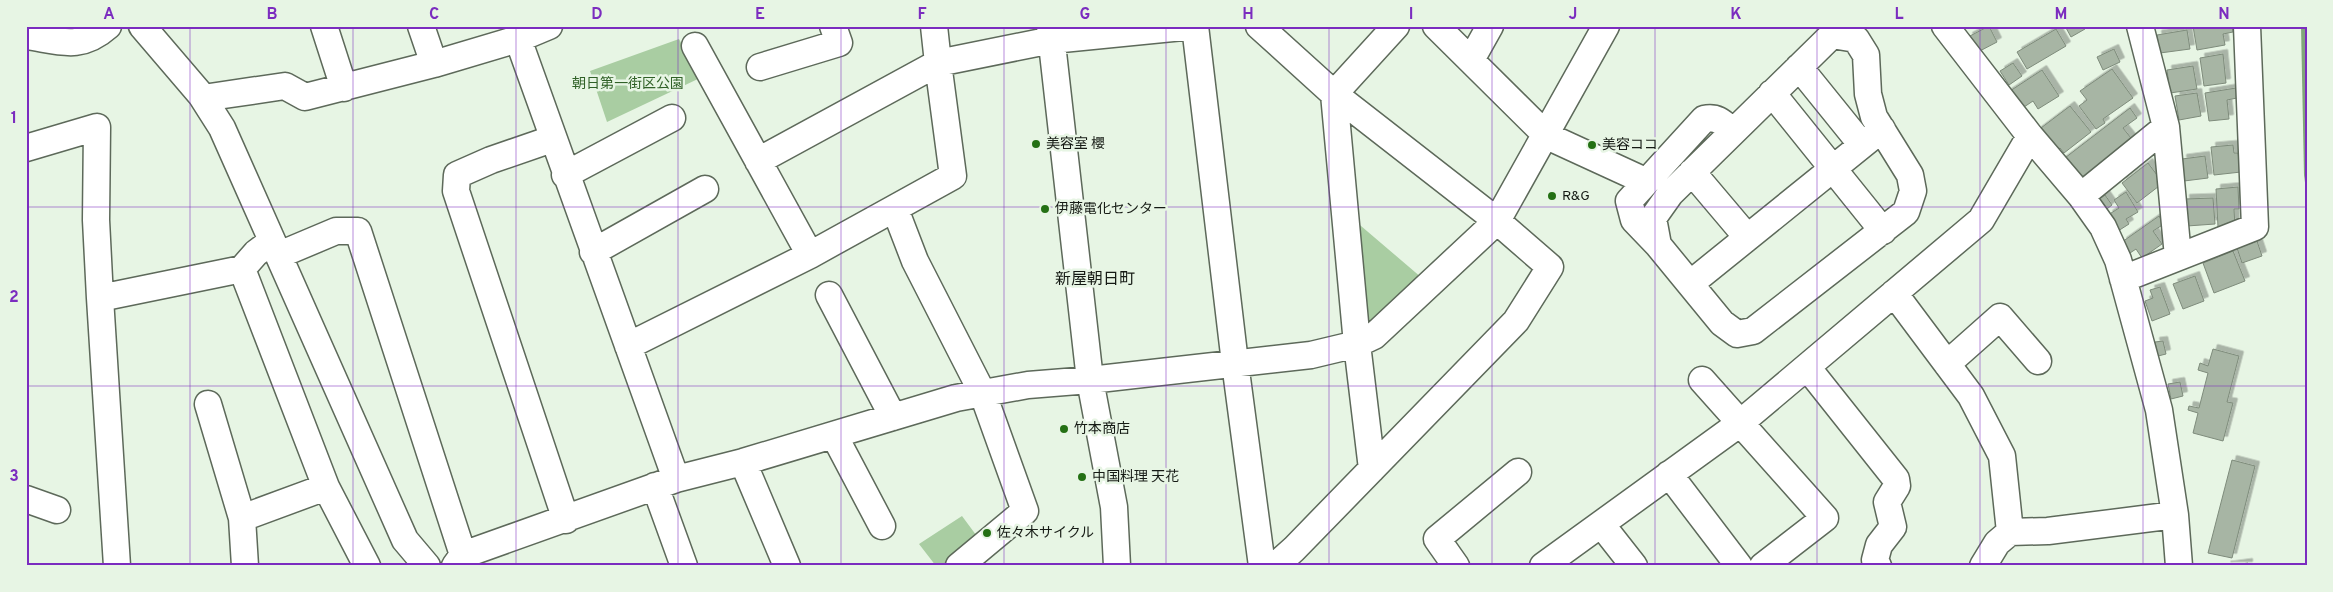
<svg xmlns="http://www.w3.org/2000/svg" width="2333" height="592" viewBox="0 0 2333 592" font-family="Overpass,'Noto Sans JP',sans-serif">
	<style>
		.green { fill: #a9cda2 }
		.water { fill: #81a67a }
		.building { fill: #a7b5a4; stroke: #7e8b7b; filter: url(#shadow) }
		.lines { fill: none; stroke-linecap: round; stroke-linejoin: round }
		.minor-casing { stroke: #5d695a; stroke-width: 29 }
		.minor { stroke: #fff; stroke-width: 26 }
		.grid { fill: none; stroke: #7b2cbf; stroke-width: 1; stroke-opacity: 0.55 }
		.poi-dot { fill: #247014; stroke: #e7f5e4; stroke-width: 2 }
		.labels { text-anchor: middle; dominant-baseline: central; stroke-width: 5; stroke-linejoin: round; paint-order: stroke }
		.park-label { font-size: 14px; fill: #306127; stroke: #e7f5e4 }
		.poi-label { font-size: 14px; fill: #151a14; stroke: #e7f5e4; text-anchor: start }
		.quarter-label { font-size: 16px; fill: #151a14; stroke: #e7f5e4 }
		.neatline { fill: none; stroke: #7b2cbf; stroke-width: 2 }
		.grid-label { font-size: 16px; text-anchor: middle; font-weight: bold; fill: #7b2cbf }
	</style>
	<defs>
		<filter id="shadow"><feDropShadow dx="4.5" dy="-4.5" stdDeviation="0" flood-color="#0004"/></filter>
	</defs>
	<rect width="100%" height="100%" fill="#e7f5e4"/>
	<path class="green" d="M679,39L700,78L607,122L590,71Z
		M1354,220L1422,278L1367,324Z
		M962,516L982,543L950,566H936L919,544Z"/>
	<path class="water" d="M2301,26H2307V197L2304,175Z"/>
	<path class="building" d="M1989,26L1997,42L1976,53L1968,37Z
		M2065,26H2083L2085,29L2071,37Z
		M2193,26H2232L2233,32L2223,34L2225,45L2197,50Z
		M2056,29L2066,46L2027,69L2017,52Z
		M2187,30L2190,49L2160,53L2157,35Z
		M2114,49L2120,62L2103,70L2097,57Z
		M2223,54L2226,83L2204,86L2200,58Z
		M2013,63L2022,76L2009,85L2000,71Z
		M2193,66L2197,89L2170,93L2167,70Z
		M2112,69L2133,98L2103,119L2105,123L2096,129L2079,106L2087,100L2080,91Z
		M2042,70L2059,96L2038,109L2033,101L2018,111L2007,93Z
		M2236,88L2237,98L2227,100L2229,119L2209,121L2205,93Z
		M2197,93L2201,116L2179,120L2175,96Z
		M2070,106L2091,132L2064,153L2060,148L2054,153L2037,131Z
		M2130,108L2137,118L2123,128L2135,143L2079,185L2061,161Z
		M2233,145L2234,153H2238L2241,172L2214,175L2211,147Z
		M2205,156L2208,178L2184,181L2182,159Z
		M2148,163L2163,183L2137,203L2122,183Z
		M2238,187L2239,209H2234L2235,226L2218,227L2216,189Z
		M2126,192L2138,212L2126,219L2129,224L2118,231L2108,215L2119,208L2114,200Z
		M2105,195L2112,205L2103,212L2095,202Z
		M2213,198L2215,224L2187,226L2185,199Z
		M2159,216L2164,224L2153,231L2162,244L2142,258L2136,249L2130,253L2122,242Z
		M2257,241L2262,256L2242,263L2237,248Z
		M2233,251L2245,281L2214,293L2203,263Z
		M2195,276L2204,301L2183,309L2173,284Z
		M2160,287L2170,314L2152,321L2145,301L2153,298L2150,290Z
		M2163,341L2166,354L2158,356L2155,342Z
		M2213,349L2239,356L2227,402L2233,403L2223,441L2193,433L2198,413L2188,410L2189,406L2199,408L2208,373L2198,370L2200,363L2208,366Z
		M2180,382L2183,396L2171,399L2168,384Z
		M2232,460L2255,466L2232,558L2208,553Z
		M2248,563V566H2226Z"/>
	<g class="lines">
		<g class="minor-casing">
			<path id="minor" d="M142,26L201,95L222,128L405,540L427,566
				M324,26L344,88
				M421,26L434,64
				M1050,26L1090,380L1114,507L1117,566
				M1195,26L1235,363L1262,566
				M1259,26L1334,94L1497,221L1550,267L1516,321L1294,549L1275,566
				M1436,26L1547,136L1645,181
				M1945,26L2030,136L2081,196L2103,227L2118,260L2159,410L2175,515L2179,566
				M1832,35L1856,39L1866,55L1868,94L1874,117L1910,175L1913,191L1906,212L1753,331L1737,334L1722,323L1658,245L1653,218L1670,194Z
				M26,36C60,41 80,51 108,26
				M518,39L676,479
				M695,46L810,255
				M1471,60L1490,26
				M760,67L839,43L833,26
				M1799,67L1862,145
				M1772,93L1883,231
				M203,98L285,86L305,97L434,64L518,39L549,26
				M2166,127L2178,257
				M552,139L491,160L457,175L456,191L566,520
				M26,148L97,127L96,220L100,298
				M758,161L938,63L934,26
				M1692,172L1747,237
				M565,175L672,118
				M2081,196L2166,127L2140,26
				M895,209L915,261L983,394L1025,511L959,566
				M272,241L256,253L242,269L326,487L367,566
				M1658,245L1634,220L1629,201L1704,119C1718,116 1723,123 1733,132
				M593,252L705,189
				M279,255L336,231H358L463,555
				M2123,279L2255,227L2247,26
				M1690,284L1882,129
				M1894,293L1971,396L2002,456L2010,532
				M829,295L893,417
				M628,346L810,255L953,176L938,63L1052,40L1193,26
				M1947,364L2000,317L2038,361
				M1807,367L1896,479L1897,486L1887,502L1893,527L1879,545L1875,560L1878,566
				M1702,380L1825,518L1763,566
				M208,404L242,518L245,566
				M834,435L882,526
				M743,462L787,566
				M1372,469L1357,344L1334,94L1396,26
				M1669,474L1739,566
				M655,486L684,566
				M26,499L57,510
				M242,518L326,487
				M1601,524L1634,566
				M117,566L100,298L242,269
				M455,566L463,555L676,479L743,462L956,398L1028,385L1090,380L1311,355L1357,344L1374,336L1497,221L1606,26
				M1456,566L1437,539L1518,472
				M1543,566L1739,424L1981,220L2030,136
				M1983,566L1997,543L2010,532L2048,531L2175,515"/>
		</g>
		<use href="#minor" class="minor"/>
	</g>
	<path class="grid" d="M190,26V566M353,26V566M516,26V566M678,26V566M841,26V566M1004,26V566M1166,26V566M1329,26V566M1492,26V566M1655,26V566M1817,26V566M1980,26V566M2143,26V566M26,207H2307M26,386H2307"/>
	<g class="poi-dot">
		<circle cx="1036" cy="144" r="5"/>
		<circle cx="1592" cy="145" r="5"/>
		<circle cx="1552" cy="196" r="5"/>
		<circle cx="1045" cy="209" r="5"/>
		<circle cx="1064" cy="429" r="5"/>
		<circle cx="1082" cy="477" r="5"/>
		<circle cx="987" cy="533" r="5"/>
	</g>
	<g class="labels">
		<g class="park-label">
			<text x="628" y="84">朝日第一街区公園</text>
		</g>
		<g class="poi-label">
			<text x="1046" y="144">美容室 櫻</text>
			<text x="1602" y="145">美容ココ</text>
			<text x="1562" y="196">R&amp;G</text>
			<text x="1055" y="209">伊藤電化センター</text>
			<text x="1074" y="429">竹本商店</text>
			<text x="1092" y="477">中国料理 天花</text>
			<text x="997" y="533">佐々木サイクル</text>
		</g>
		<g class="quarter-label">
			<text x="1095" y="280">新屋朝日町</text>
		</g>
	</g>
	<rect width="2333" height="592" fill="none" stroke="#e7f5e4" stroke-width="55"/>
	<rect x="28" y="28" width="2278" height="536" class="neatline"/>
	<g class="grid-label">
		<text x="109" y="19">A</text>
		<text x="272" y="19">B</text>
		<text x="434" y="19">C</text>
		<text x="597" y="19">D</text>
		<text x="760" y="19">E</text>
		<text x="922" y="19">F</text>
		<text x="1085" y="19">G</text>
		<text x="1248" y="19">H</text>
		<text x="1411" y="19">I</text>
		<text x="1573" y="19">J</text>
		<text x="1736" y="19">K</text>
		<text x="1899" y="19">L</text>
		<text x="2061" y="19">M</text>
		<text x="2224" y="19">N</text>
		<text x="14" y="123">1</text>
		<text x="14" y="302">2</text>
		<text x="14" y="481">3</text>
	</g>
</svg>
